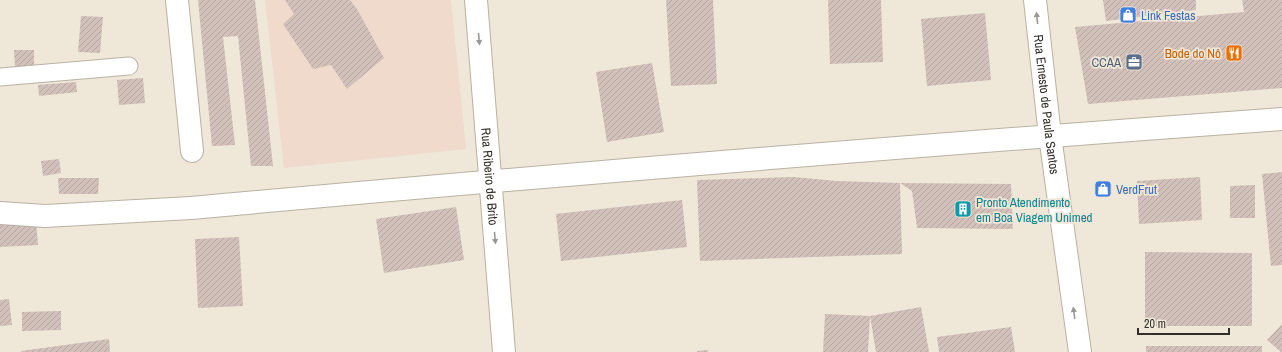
<svg xmlns="http://www.w3.org/2000/svg" width="1282" height="352" viewBox="0 0 1282 352" font-family="'Archivo Narrow',sans-serif">
	<style>
		.commercial { fill: #efdacc }
		.building { fill: url(#building-hatch) }
		.lines { fill: none; stroke-linecap: round; stroke-linejoin: round }
		.service-casing { stroke: #b9b1a3; stroke-width: 19 }
		.pedestrian-casing { stroke: #b9b1a3; stroke-width: 24 }
		.minor-casing { stroke: #b9b1a3; stroke-width: 24 }
		.primary-casing { stroke: #b9b1a3; stroke-width: 24 }
		.service { stroke: #fff; stroke-width: 17 }
		.pedestrian { stroke: #fff; stroke-width: 22 }
		.minor { stroke: #fff; stroke-width: 22 }
		.primary { stroke: #fff; stroke-width: 22 }
		.oneway { fill: #989794 }
		.labels { text-anchor: middle; dominant-baseline: central; stroke-width: 3.5; stroke-linejoin: round; paint-order: stroke }
		.shop-label { font-size: 13px; fill: #366cbe; stroke: #efe7d8; text-anchor: start }
		.food-label { font-size: 13px; fill: #c56008; stroke: #efe7d8; text-anchor: end }
		.service-label { font-size: 13px; fill: #4e5e75; stroke: #efe7d8; text-anchor: end }
		.street-label { font-size: 13px; fill: #322f2a; stroke: #efe7d8 }
		.culture-label { font-size: 13px; fill: #0d838f; stroke: #efe7d8; text-anchor: start }
	</style>
	<defs>
		<pattern id="building-hatch" width="6" height="6" patternUnits="userSpaceOnUse"><rect width="6" height="6" fill="#d2c1ba"/><path d="M-1 1l2-2M0 6l6-6M5 7l2-2" fill="none" stroke="#b5a6a0"/></pattern>
	</defs>
	<rect width="100%" height="100%" fill="#efe7d8"/>
	<path class="commercial" d="M265,0H451L466,149L284,168Z"/>
	<path class="building" d="M198,0H255L273,166H251L238,36L223,37L235,145L212,146Z
		M285,0H350L357,9L384,58L347,89L331,65L313,69L283,24L294,14Z
		M666,0H713L717,84L671,86Z
		M828,0H881L883,62L830,64Z
		M1103,0H1196V10L1106,21Z
		M1242,0H1282V88L1088,104L1075,27L1244,12Z
		M985,13L991,80L927,86L921,19Z
		M81,16L103,17L100,53L78,52Z
		M14,50H34V66L15,67Z
		M652,63L664,132L607,142L596,72Z
		M143,78L145,103L119,105L117,80Z
		M76,82L77,92L39,96L38,85Z
		M59,159L61,173L43,176L41,161Z
		M1282,172V265L1271,266L1262,174Z
		M794,177L837,181L900,183L902,254L700,261L697,180Z
		M1200,177L1202,220L1139,224L1137,181Z
		M58,178H99L98,194H59Z
		M900,183L1011,184L1013,229L917,228L912,191Z
		M1255,185V218H1230V186Z
		M682,200L687,247L561,261L556,214Z
		M456,207L464,260L384,273L376,219Z
		M36,220L38,245L0,247V223Z
		M239,237L243,306L198,308L195,239Z
		M1145,252L1252,253V326H1145Z
		M9,299L12,325L0,326V300Z
		M921,307L929,352H876L870,316L868,352H823L825,314L870,316Z
		M61,311V330L22,331V312Z
		M1282,324V352H1281L1267,340Z
		M1011,327L1015,352H939L937,337Z
		M109,339L110,352H21V351Z
		M1146,346H1262V352H1146Z
		M708,350V352H697V351Z"/>
	<g class="lines">
		<g class="service-casing">
			<path id="service" d="M0,77L129,66"/>
		</g>
		<g class="pedestrian-casing">
			<path id="pedestrian" d="M0,213L45,216L191,208"/>
		</g>
		<g class="minor-casing">
			<path id="minor" d="M177,0L192,151
				M191,208C554,175 918,145 1282,119"/>
		</g>
		<g class="primary-casing">
			<g id="primary">
				<path id="s1" d="M476,0L504,352"/>
				<path id="s2" d="M1035,0L1050,136L1080,352"/>
			</g>
		</g>
		<use href="#service" class="service"/>
		<use href="#pedestrian" class="pedestrian"/>
		<use href="#minor" class="minor"/>
		<use href="#primary" class="primary"/>
	</g>
	<defs><path id="oneway-solid" d="M-6-.8H1V-3.2L6.5 0L1 3.2V.8H-6Z"/></defs>
	<g class="oneway">
		<use href="#oneway-solid" transform="translate(1037 18) rotate(-96)"/>
		<use href="#oneway-solid" transform="translate(479 39) rotate(85)"/>
		<use href="#oneway-solid" transform="translate(495 238) rotate(85)"/>
		<use href="#oneway-solid" transform="translate(1074 313) rotate(-98)"/>
	</g>
	<defs>
		<g id="shop-square" transform="scale(0.9)"><rect x="-9" y="-9" width="18" height="18" rx="4" fill="#3f7fe0" stroke="#efe7d8"/><path d="M-5-2.5h2.3a2.7 3.5 0 0 1 5.4 0H5L5.5 6h-11ZM-1.5-2.5h3a1.5 2.3 0 0 0-3 0Z" fill="#fff"/></g>
		<g id="restaurant-square" transform="scale(0.9)"><rect x="-9" y="-9" width="18" height="18" rx="4" fill="#e8710a" stroke="#efe7d8"/><path d="M-5-6h1v4h1v-4h1v4h1v-4h1v5L-1.5 .5V6h-2V.5L-5-1ZM5-6V6H3V1.5H1.5Q1.5-4 5-6Z" fill="#fff"/></g>
		<g id="office-square" transform="scale(0.9)"><rect x="-9" y="-9" width="18" height="18" rx="4" fill="#5c6f8a" stroke="#efe7d8"/><path d="M-6-3h4V-5.5h4V-3h4V5H-6ZM-1-4.5V-3h2v-1.5ZM-6 0V1H6V0Z" fill="#fff"/></g>
		<g id="building-square" transform="scale(0.9)"><rect x="-9" y="-9" width="18" height="18" rx="4" fill="#0f9aa8" stroke="#efe7d8"/><path d="M-4-6H4V6H1V3H-1V6H-4ZM-2.5-4.3h1.7v1.8h-1.7ZM.8-4.3h1.7v1.8H.8ZM-2.5-1h1.7V.8h-1.7ZM.8-1h1.7V.8H.8Z" fill="#fff"/></g>
	</defs>
	<g fill-rule="evenodd">
		<use href="#shop-square" x="1128" y="15"/>
		<use href="#restaurant-square" x="1234" y="53"/>
		<use href="#office-square" x="1134" y="62"/>
		<use href="#shop-square" x="1103" y="189"/>
		<use href="#building-square" x="963" y="209"/>
	</g>
	<g class="labels">
		<g class="shop-label">
			<text x="1141" y="15">Link Festas</text>
			<text x="1116" y="189">VerdFrut</text>
		</g>
		<g class="food-label">
			<text x="1221" y="53">Bode do Nô</text>
		</g>
		<g class="service-label">
			<text x="1121" y="62">CCAA</text>
		</g>
		<g class="street-label">
			<text stroke="none"><textPath href="#s2" startOffset="105">Rua Ernesto de Paula Santos</textPath></text>
			<text stroke="none"><textPath href="#s1" startOffset="177">Rua Ribeiro de Brito</textPath></text>
		</g>
		<g class="culture-label">
			<text x="976" y="202">Pronto Atendimento<tspan x="976" dy="15">em Boa Viagem Unimed</tspan></text>
		</g>
	</g>
	<path d="M1138 328v6h91v-6" fill="none" stroke="#322f2a" stroke-width="2"/>
	<text x="1144" y="328" font-size="12" fill="#322f2a" stroke="#efe7d8" stroke-width="3" paint-order="stroke">20 m</text>
</svg>
